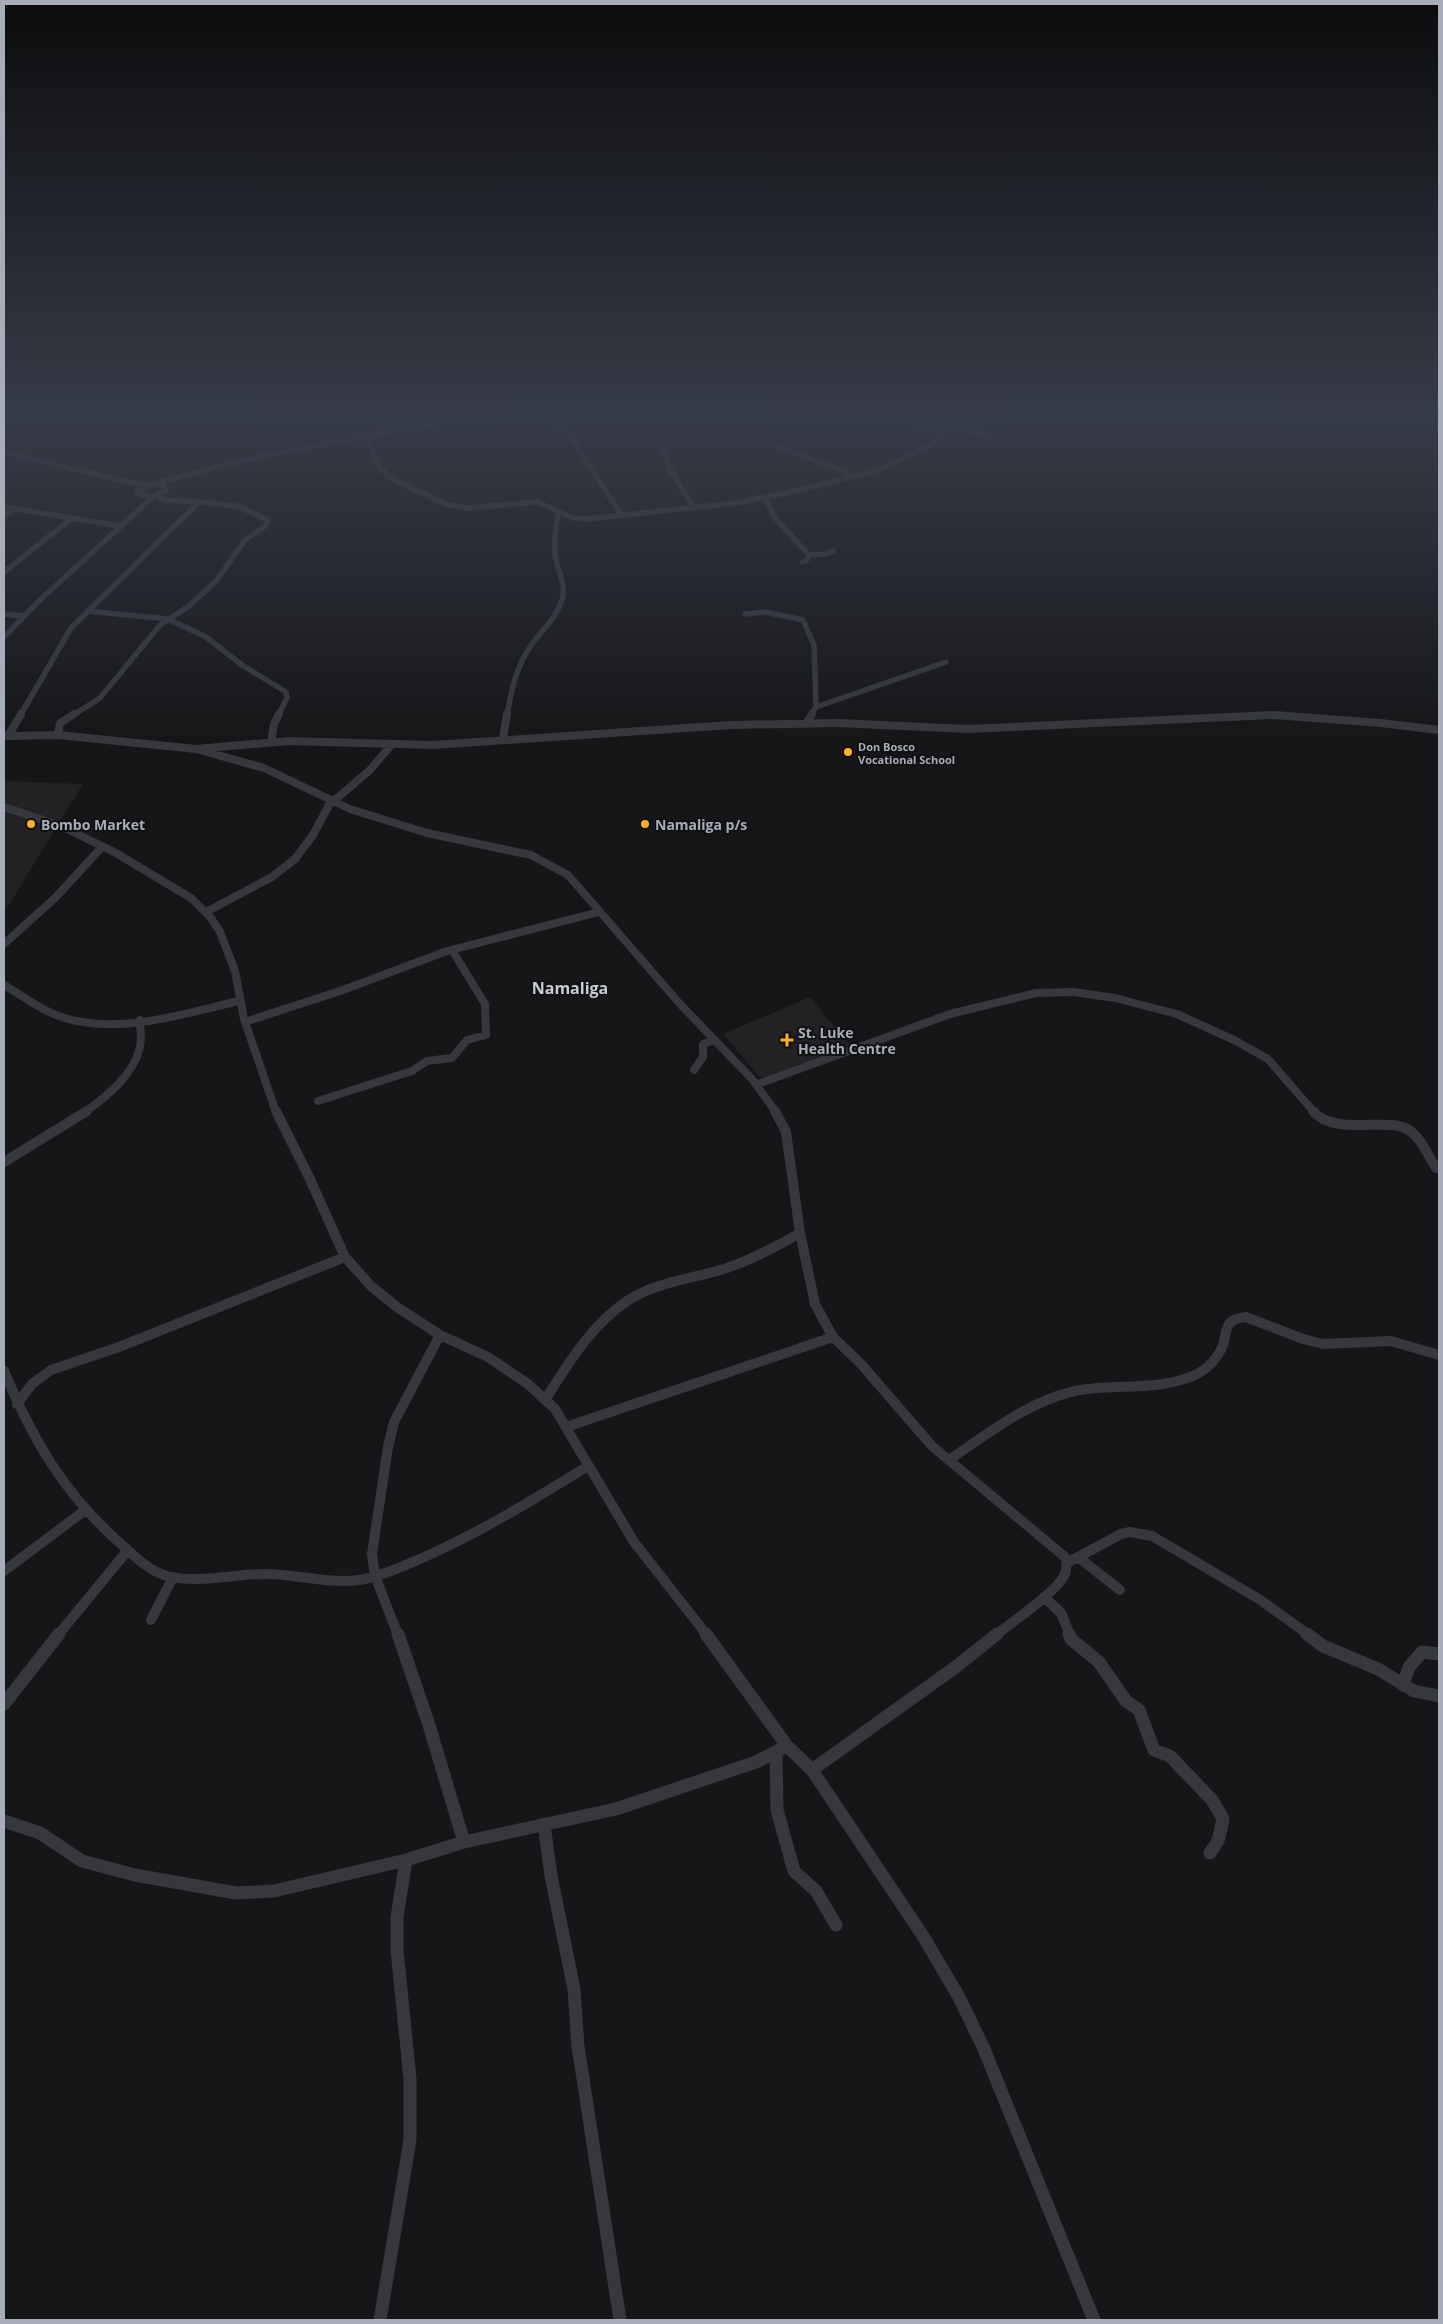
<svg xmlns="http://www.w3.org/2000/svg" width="1443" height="2324" viewBox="0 0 1443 2324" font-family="'Open Sans',sans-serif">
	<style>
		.built { fill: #222225 }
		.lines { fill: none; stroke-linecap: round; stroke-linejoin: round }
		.minor-far3 { stroke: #36383d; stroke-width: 5.5 }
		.minor-far2 { stroke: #36383d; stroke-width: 8 }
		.minor-far1 { stroke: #36383d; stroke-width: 10 }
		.minor { stroke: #36383d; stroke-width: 13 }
		.poi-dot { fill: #ffaf27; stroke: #111113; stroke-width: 2 }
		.labels { text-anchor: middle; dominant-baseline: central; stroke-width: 4; stroke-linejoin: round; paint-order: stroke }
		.far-poi-label { font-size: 11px; font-weight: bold; fill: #a7adb9; stroke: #111113; text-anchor: start }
		.poi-label { font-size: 14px; font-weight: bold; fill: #a7adb9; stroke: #111113; text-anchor: start }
		.quarter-label { font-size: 16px; font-weight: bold; fill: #c8ccd5; stroke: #111113 }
	</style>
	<rect width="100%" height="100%" fill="#161618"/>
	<path class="built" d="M6,781L83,784L7,908L4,907V784Z
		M810,997L851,1046L767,1077H759L723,1034Z"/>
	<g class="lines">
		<path class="minor-far3" d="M883,414L943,433
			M978,414L986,416
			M951,426L993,438
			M560,427L576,444L621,515
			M368,438L379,467L391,478L447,505L467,508L538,502L573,518L587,519L736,503L800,490L880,469L931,444L961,414
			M772,444L848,473L849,477
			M4,452L123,481L148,485
			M664,453L671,471L693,507
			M151,484L163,485L166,491L151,497L136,493L139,489Z
			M155,484C264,451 378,435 490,414
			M158,496L164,500L199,502
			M764,497L776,519L809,555L826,554L833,551
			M4,507L121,526
			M4,517L14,509
			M802,562L806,561L809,555
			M4,572L72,518
			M87,611L168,619L206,637L242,665L286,692L287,698L278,716
			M4,614L23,616
			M745,614L765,612L803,620L814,645L816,707
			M4,637L40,600L153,497
			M20,716L71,628L199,502L237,506L268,520L265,526L245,540L217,580L189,606L160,625L100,698L72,716
			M507,716C511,692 516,667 530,647C541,631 556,619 562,600C567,583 557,571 555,555C553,541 556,527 558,513
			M811,716L816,707L946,662
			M1264,716H1281"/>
		<path class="minor-far2" d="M806,724L812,714
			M58,735L60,723L74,714
			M8,736L58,735L196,749L289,741L433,745L730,725L838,723L968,729L1274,715L1381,723L1439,730
			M8,736L21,714
			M503,739L507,714
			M271,742L274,724L279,714
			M196,749L264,768L350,809L427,833L531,855L568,875L680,1004L752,1079L776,1112
			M4,807L61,826L116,853L191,898L211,918L220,932L235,971L244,1019L276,1112
			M206,912L272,877L295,859L313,835L329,805L370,770L392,744
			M4,944L55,898L102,847
			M4,985C24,997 45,1013 68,1019C123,1034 186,1013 239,1001
			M245,1022L343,990L447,951L599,912
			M694,1070L703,1057V1044L715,1040
			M758,1084L950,1014L1036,993L1073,992L1115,998L1177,1014L1234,1040L1268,1059L1314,1112
			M318,1101L412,1071L427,1061L452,1058L467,1040L486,1035L485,1004L452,950
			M85,1112C106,1097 134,1075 140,1047C142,1038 140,1029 140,1020"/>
		<path class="minor-far1" d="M276,1111L309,1177L345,1257L371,1286L397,1307L440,1335L488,1357L528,1384L555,1409L634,1542L707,1635
			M775,1111L786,1132L800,1233L815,1304L833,1337L861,1364L932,1446L1065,1557C1067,1563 1067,1570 1064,1576C1055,1593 1012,1622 996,1635
			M1313,1111C1335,1137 1388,1116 1409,1130C1422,1139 1428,1156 1436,1168
			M4,1162L87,1111
			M4,1371C33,1440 64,1494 121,1544C134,1556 149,1571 167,1576C199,1584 233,1574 265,1574C296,1574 328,1584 359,1580C380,1577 400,1567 420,1559C479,1533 533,1500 588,1466
			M545,1400C568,1364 591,1325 627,1301C656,1282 692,1279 724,1269C751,1260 776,1247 800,1233
			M17,1404L32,1384L51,1370L119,1347L345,1257
			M566,1427L833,1337
			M949,1460C987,1434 1029,1401 1075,1391C1115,1383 1156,1392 1195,1375C1208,1369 1220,1356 1224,1342C1225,1336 1226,1329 1229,1324C1233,1318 1240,1318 1246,1317L1303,1339L1323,1344L1391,1341L1439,1355
			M1078,1557L1120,1590
			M1067,1563L1121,1534L1130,1532L1152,1536L1259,1599L1309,1635
			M4,1571L84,1511
			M1044,1597L1061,1613L1070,1635
			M151,1620L173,1577
			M58,1635L128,1550
			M398,1635L375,1576L372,1554L388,1447L394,1422L440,1335"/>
		<path class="minor" d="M398,1634L429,1725L464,1842
			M706,1634L787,1746L812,1770L923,1936L959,1997L984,2049L1094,2320
			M1069,1634L1071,1639L1099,1662L1126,1701L1139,1710L1154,1750L1170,1756L1212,1800L1223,1819L1218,1841L1210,1853
			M1307,1634L1323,1646L1378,1669L1414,1691L1439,1696
			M1403,1685L1409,1667L1422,1652L1439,1654
			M4,1704L59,1634
			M776,1752L777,1810L794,1871L816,1891L836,1925
			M812,1770L957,1666L997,1634
			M4,1821L40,1833L82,1861L135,1875L236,1893L274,1891L406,1860L464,1842L616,1809L756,1762L787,1746
			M544,1824L551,1876L574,1989L578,2046L620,2320
			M380,2320L410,2140V2079L397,1950V1917L406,1860"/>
	</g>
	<linearGradient id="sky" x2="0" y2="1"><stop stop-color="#0c0c0d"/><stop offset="0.56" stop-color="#363c48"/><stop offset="1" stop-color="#363c48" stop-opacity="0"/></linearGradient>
	<rect width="1443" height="739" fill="url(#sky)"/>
	<g class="poi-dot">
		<circle cx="848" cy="752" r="5"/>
		<circle cx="31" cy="824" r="5"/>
		<circle cx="645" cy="824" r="5"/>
		<path d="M784.5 1032.5h5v5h5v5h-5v5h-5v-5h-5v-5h5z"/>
	</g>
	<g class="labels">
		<g class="far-poi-label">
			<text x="858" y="746">Don Bosco<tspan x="858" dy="13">Vocational School</tspan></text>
		</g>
		<g class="poi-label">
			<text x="41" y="824">Bombo Market</text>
			<text x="655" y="824">Namaliga p/s</text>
			<text x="798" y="1032">St. Luke<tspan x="798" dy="16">Health Centre</tspan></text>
		</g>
		<g class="quarter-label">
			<text x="570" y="988">Namaliga</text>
		</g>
	</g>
	<rect width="1443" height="2324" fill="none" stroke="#a7adb9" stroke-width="10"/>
</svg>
